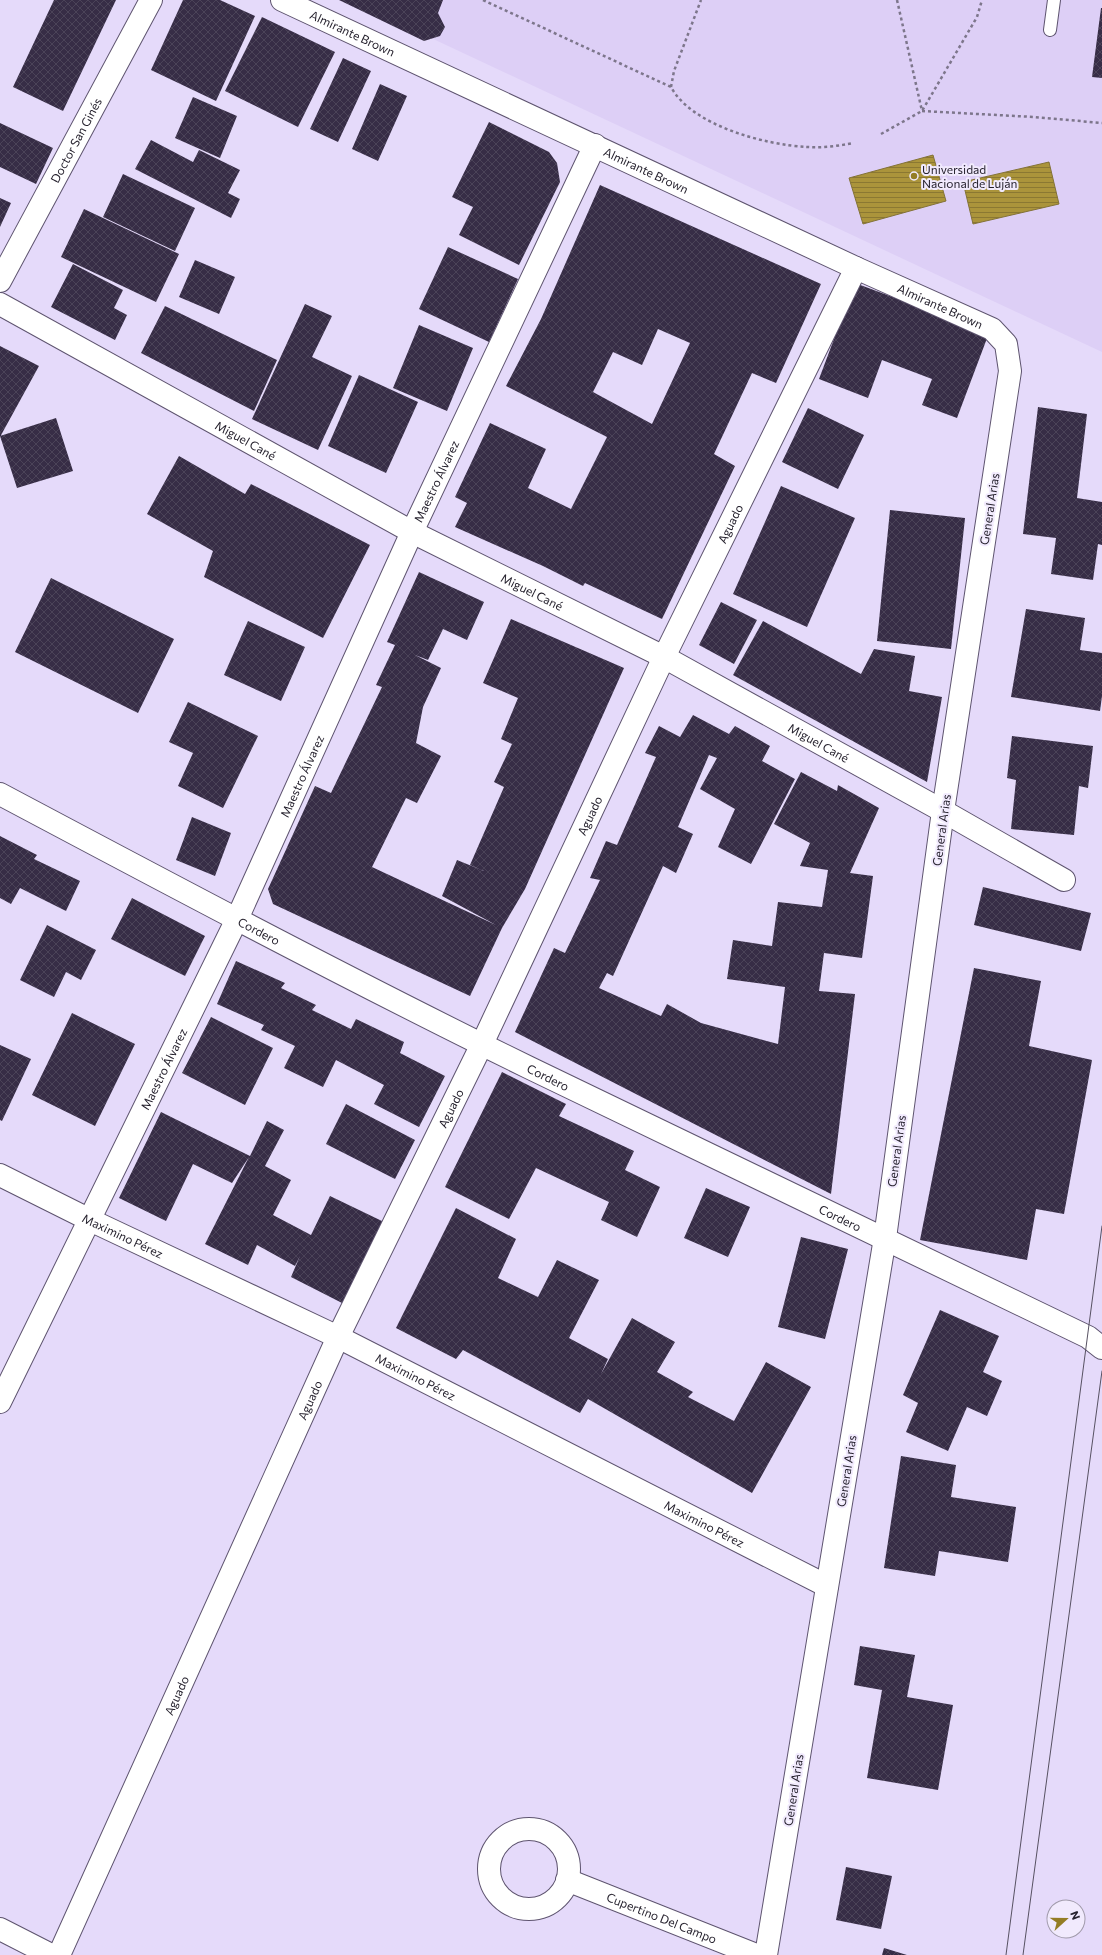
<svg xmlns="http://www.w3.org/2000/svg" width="1102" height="1955" viewBox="0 0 1102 1955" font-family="Commissioner,sans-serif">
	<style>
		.built { fill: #ddcff6 }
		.water { fill: url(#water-rules); stroke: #837237 }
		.building { fill: url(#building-cross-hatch); fill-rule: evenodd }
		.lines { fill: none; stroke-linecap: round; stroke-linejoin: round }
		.lane-casing { stroke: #5e546f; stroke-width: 14 }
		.street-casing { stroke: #5e546f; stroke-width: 24 }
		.secondary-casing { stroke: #5e546f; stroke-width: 24 }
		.path { stroke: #7d768b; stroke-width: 2.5; stroke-dasharray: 3 3; stroke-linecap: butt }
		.lane { stroke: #fff; stroke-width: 12 }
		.street { stroke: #fff; stroke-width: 22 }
		.secondary { stroke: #fff; stroke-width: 22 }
		.tram { stroke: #575162; stroke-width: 1 }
		.poi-dot { fill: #947d25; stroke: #f1eafd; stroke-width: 1.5 }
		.labels { text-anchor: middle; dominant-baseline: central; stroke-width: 4; stroke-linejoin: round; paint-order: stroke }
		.street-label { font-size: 12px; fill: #26222e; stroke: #f1eafd }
		.poi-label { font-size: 12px; fill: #26222e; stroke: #f1eafd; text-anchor: start }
	</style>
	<defs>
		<pattern id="water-rules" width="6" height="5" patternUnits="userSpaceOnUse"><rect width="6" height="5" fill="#ab943b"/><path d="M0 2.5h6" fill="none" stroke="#8b7832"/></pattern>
		<pattern id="building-cross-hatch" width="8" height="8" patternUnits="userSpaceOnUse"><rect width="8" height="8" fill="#372d46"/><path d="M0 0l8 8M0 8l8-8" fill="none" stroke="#4b4358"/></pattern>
	</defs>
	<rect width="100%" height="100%" fill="#e5dafa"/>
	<path class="built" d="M350,0H1102V352Z"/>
	<path class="water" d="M933,155L946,201L863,224L849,178Z
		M1049,162L1059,204L973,224L963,182Z"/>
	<path class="building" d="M54,0H116L63,111L13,87Z
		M183,0H220L255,16L216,101L151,70Z
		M339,0H443L438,13L445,27L440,36L424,41Z
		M1101,8H1102V78L1092,77Z
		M262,17L335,52L298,127L225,91Z
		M343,58L371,71L338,142L310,129Z
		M380,84L407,96L378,161L352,149Z
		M193,97L237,116L220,158L175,138Z
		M489,122L549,152L557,163L560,182L519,265L459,235L473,207L452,197Z
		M0,123L53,148L36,184L0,167Z
		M151,140L193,162L199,150L240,170L228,193L240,199L231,218L135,169Z
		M123,174L195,208L175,251L103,217Z
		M600,185L821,284L776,383L752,373L714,454L735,466L662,619L585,583L583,586L543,566L455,527L467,503L455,497L490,423L546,449L528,488L571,509L607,437L506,386L541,319ZM658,329L690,343L652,424L593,392L613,352L642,365Z
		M0,198L11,203L0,227Z
		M84,209L179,254L156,302L61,257Z
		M448,247L518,279L489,342L419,309Z
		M195,260L235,277L219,314L179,297Z
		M73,264L123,290L114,308L127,315L115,340L51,307Z
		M855,283L989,333L957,418L922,405L932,379L882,360L868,398L819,379Z
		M305,304L332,316L312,357L352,376L318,450L252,419Z
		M165,306L277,360L254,411L141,353Z
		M419,325L473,348L447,411L393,388Z
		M0,346L39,366L0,437Z
		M359,375L418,402L386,473L328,446Z
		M1038,407L1087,414L1077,498L1102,502V545L1098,544L1093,580L1051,574L1056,538L1023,534Z
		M808,408L864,435L838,489L782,462Z
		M56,418L73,471L17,488L0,436Z
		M179,456L245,494L251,484L370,545L323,638L204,577L213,551L147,514Z
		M781,486L855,518L807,627L733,594Z
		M890,510L965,518L951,649L877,641Z
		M419,572L484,602L467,640L443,629L428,660L415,655L441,668L423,707L416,743L441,756L417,803L406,798L372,867L496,925L442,896L457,860L484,871L470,865L504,787L494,782L512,744L501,739L518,698L483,683L511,619L624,668L525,889L502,928L470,996L273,904L268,889L315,786L331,793L382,687L376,685L395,645L387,642Z
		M51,578L174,639L138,713L15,652Z
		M721,602L757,620L734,664L699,645Z
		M1026,609L1085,618L1080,650L1102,653V696L1100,711L1011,697Z
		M248,621L305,647L281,701L224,675Z
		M763,621L861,674L874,649L915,656L909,691L942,697L927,782L733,675Z
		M188,702L258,736L223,808L178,786L193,753L169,742Z
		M693,715L729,734L735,726L770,746L762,761L795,779L751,864L718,847L735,809L700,789L717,758L709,755L678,827L693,834L676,873L663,866L613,976L607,973L599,988L661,1016L667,1004L701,1023L778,1044L785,987L727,979L733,940L772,946L778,902L822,907L828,870L800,866L810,843L774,824L801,772L837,791L838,785L879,808L850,873L873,876L862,958L824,953L819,991L855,994L831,1194L515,1032L554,948L565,953L600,880L590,878L606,841L617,845L656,757L645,753L659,726L680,737Z
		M1012,736L1093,746L1088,788L1079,786L1074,835L1011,829L1016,780L1007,778Z
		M192,817L231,833L215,876L176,860Z
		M0,836L37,855L34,859L80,881L66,911L20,888L11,904L0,898Z
		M983,887L1091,913L1081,951L974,925Z
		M132,898L205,936L185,976L111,939Z
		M47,925L96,950L81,980L66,972L54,997L20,980Z
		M236,961L285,983L281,988L316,1005L312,1010L351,1029L356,1019L404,1042L400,1053L445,1076L419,1127L374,1104L384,1085L336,1060L323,1087L284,1068L295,1046L261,1030L264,1025L217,1004Z
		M974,968L1041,981L1029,1046L1092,1060L1064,1214L1036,1209L1027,1260L920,1240Z
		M72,1013L135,1044L95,1126L32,1095Z
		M211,1017L273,1048L245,1105L182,1073Z
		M0,1045L31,1059L2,1121L0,1120Z
		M502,1072L566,1104L559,1116L634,1151L625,1170L660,1187L637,1237L601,1220L609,1202L536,1168L509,1219L445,1187Z
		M346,1104L415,1140L395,1179L326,1144Z
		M161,1112L250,1156L267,1121L284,1130L265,1166L291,1180L273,1215L311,1235L330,1196L384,1222L344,1304L291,1277L300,1256L295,1266L257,1245L248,1265L205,1244L249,1157L232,1183L193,1164L166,1221L119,1198Z
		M706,1188L750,1207L728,1257L684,1238Z
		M456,1208L516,1239L498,1278L538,1297L557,1260L599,1280L569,1338L608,1359L601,1374L632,1318L675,1342L657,1372L693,1392L688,1397L734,1421L766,1362L811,1387L752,1493L588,1399L580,1413L463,1350L456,1359L396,1328Z
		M801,1237L848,1249L825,1339L778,1327Z
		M940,1310L999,1336L983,1372L1002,1381L987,1416L967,1407L948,1451L906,1432L918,1403L903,1395Z
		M901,1456L956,1465L951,1497L1016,1507L1008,1562L939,1551L935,1576L884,1568Z
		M860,1646L915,1655L907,1697L953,1705L938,1790L867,1778L882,1690L854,1685Z
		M846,1867L892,1876L881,1929L836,1920Z
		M884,1948L907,1955H882Z"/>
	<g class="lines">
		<g class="lane-casing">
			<path id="lane" d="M1050,30L1054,0"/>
		</g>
		<g class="street-casing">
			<g id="street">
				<path id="s1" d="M282,0L856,268L992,329L1006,344L1010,371L943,811L885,1238L766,1955"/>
				<path id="s2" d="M0,281L151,0"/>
				<path id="s3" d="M0,304L412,532L664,657L943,811L1064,880"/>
				<path id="s4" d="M0,794C160,879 320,964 483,1045C684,1144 887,1239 1088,1337L1102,1348"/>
				<path id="s5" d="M0,1175L90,1220L338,1337L827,1586"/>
				<path id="s6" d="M0,1402L237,919L412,532L595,145"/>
				<circle cx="529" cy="1869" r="40"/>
				<path id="s7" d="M567,1880L756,1955"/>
				<path id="s8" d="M59,1955L338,1337L482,1044L664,657L856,268"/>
			</g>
		</g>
		<g class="secondary-casing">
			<path id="secondary" d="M0,1929L51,1955"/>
		</g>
		<path class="path" d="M483,0L671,87C692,126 766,145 807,147C823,148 838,146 853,143
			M897,0L922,111
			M671,87L674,71L701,0
			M922,111L1034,117L1102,123
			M881,134L922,111L977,17L982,0"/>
		<use href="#lane" class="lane"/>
		<use href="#street" class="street"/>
		<use href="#secondary" class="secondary"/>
		<path class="tram" d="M1006,1955L1102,1226
			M1023,1955L1102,1371"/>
	</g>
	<circle class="poi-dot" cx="914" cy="176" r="4"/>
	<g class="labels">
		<g class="street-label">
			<text stroke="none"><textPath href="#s1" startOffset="78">Almirante Brown</textPath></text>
			<text stroke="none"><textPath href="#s2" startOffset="160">Doctor San Ginés</textPath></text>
			<text stroke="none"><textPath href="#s1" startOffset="402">Almirante Brown</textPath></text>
			<text stroke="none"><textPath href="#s1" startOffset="726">Almirante Brown</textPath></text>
			<text stroke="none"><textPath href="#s3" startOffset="281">Miguel Cané</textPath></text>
			<text stroke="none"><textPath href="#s6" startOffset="1019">Maestro Álvarez</textPath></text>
			<text transform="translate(989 509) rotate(-81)">General Arias</text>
			<text stroke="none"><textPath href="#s8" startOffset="1581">Aguado</textPath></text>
			<text stroke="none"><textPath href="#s3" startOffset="605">Miguel Cané</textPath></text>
			<text stroke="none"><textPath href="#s3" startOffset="929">Miguel Cané</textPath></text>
			<text stroke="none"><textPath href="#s6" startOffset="695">Maestro Álvarez</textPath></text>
			<text stroke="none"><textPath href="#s8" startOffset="1257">Aguado</textPath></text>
			<text transform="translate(941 830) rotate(-82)">General Arias</text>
			<text stroke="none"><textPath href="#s4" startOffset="293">Cordero</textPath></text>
			<text stroke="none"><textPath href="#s6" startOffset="371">Maestro Álvarez</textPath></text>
			<text stroke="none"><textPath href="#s4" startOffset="617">Cordero</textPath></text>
			<text stroke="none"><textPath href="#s8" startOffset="933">Aguado</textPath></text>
			<text transform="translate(896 1151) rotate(-82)">General Arias</text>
			<text stroke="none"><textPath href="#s4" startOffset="941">Cordero</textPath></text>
			<text stroke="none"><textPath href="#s5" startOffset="137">Maximino Pérez</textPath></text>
			<text stroke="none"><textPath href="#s5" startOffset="462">Maximino Pérez</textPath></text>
			<text stroke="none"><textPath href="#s8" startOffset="609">Aguado</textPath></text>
			<text transform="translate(846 1471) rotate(-81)">General Arias</text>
			<text stroke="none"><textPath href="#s5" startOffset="786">Maximino Pérez</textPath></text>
			<text stroke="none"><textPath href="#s8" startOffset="285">Aguado</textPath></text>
			<text transform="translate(793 1790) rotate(-81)">General Arias</text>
			<text stroke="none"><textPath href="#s7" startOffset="102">Cupertino Del Campo</textPath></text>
		</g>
		<g class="poi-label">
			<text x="922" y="169">Universidad<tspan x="922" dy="14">Nacional de Luján</tspan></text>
		</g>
	</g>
	<g transform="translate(1066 1919) rotate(69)"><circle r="19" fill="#f1eafd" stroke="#a09aaa"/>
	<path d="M0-3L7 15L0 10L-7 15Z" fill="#947d25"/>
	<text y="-6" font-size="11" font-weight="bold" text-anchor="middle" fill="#26222e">N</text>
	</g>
</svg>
